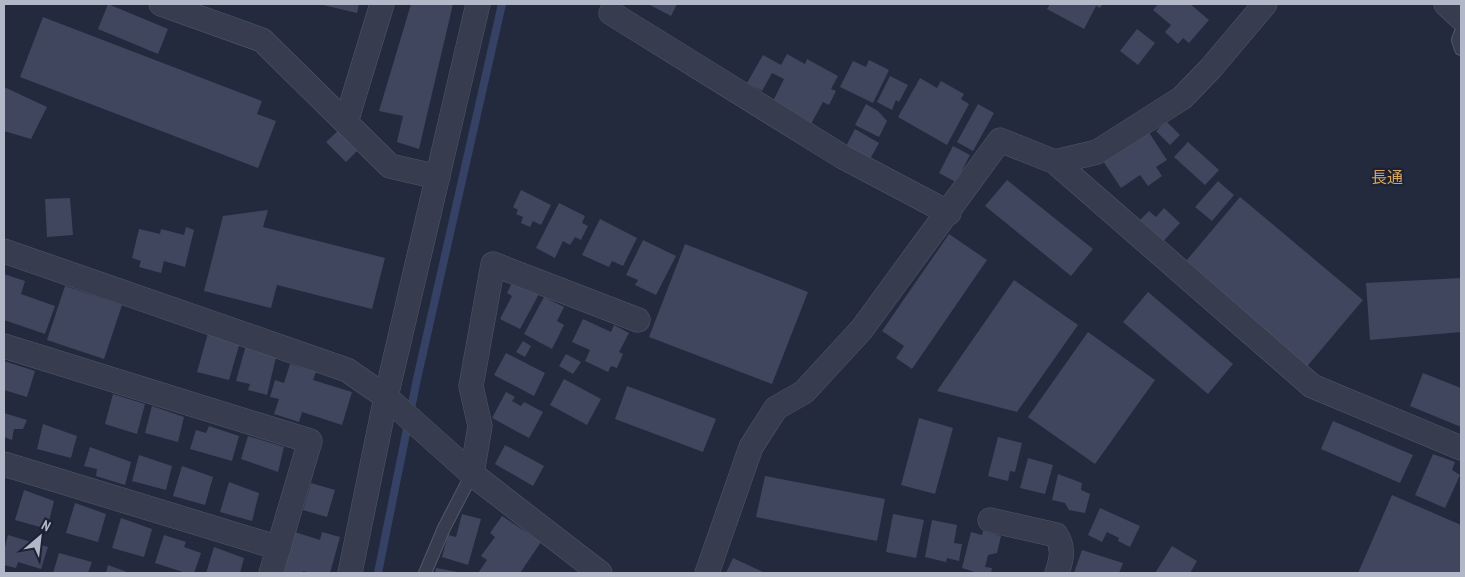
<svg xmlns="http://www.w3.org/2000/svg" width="1465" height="577" viewBox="0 0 1465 577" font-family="'PT Sans Narrow','Noto Sans JP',sans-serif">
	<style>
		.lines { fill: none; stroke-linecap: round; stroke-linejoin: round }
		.stream { stroke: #364265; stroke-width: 8 }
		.building { fill: #3f465e }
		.service-casing { stroke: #525869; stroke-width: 14 }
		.minor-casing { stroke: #525869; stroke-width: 25 }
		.service { stroke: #373d4e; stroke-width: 12 }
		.minor { stroke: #373d4e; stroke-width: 24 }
		.labels { text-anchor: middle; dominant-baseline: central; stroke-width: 4.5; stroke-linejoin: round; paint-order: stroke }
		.quarter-label { font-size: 16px; fill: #d8a65e; stroke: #1c2233 }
	</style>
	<rect width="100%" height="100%" fill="#232a3e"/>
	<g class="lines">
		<path class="stream" d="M378,573L417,379L502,4"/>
	</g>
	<path class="building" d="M108,4L168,29L158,54L98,29Z
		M319,4H359L357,13Z
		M411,4H453L419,149L397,142L403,116L379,111Z
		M648,4H677L671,16Z
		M1050,4H1103L1100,8L1096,6L1084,29L1047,9Z
		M1158,4H1190L1209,20L1189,43L1183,38L1178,44L1165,32L1171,25L1153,10Z
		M43,17L262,101L257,114L276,121L258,168L20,77Z
		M1137,29L1155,43L1138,65L1120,51Z
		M787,54L805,64L807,59L838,76L831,89L836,91L829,105L823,102L811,124L772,103L784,79L772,73L762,91L747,83L763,55L781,65Z
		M869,60L889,70L873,103L840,87L853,61L866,67Z
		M890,76L908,85L899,102L896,100L892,110L877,102Z
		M920,78L937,88L941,81L964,94L961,99L969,104L947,145L898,117Z
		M4,87L47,107L31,139L4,131Z
		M866,104L878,111L887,121L879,137L855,125Z
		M978,104L994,113L973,151L957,142Z
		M1166,121L1180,135L1170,145L1156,131Z
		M855,129L879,143L869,161L845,148Z
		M339,130L358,150L346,162L326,142Z
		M1148,131L1167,160L1156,167L1162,176L1148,186L1140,175L1121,188L1103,161Z
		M1188,142L1219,170L1205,185L1174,157Z
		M953,146L970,155L956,182L939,173Z
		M1007,180L1093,249L1071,276L985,206Z
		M1218,181L1234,195L1212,221L1195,207Z
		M521,190L551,205L541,225L533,221L530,227L521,223L523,217L516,214L518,210L513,207Z
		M1240,197L1363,300L1304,370L1181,267Z
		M70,198L73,235L47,237L45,199Z
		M559,203L585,216L582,223L588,226L581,240L575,237L570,245L563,241L555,258L536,248Z
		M1164,208L1180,223L1159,246L1135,225L1149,211L1156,217Z
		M268,210L263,227L385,258L372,309L277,285L271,308L204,291L223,216Z
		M600,219L637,238L623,266L612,261L609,267L582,255Z
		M186,227L194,230L185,267L164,261L161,273L139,267L141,261L132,258L139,229L160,234L161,229L184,235Z
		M949,234L987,260L912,369L896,358L904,346L882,331Z
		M643,240L676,256L656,295L635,285L638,280L626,275Z
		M685,244L808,292L772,384L649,337Z
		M4,274L25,281L21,294L55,306L45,334L4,320Z
		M1461,278V332L1370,340L1366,283Z
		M1014,280L1078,325L1017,412L937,391Z
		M513,281L539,294L520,329L500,319L512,296L507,293Z
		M65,286L122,305L104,359L47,340Z
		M1148,292L1233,364L1208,394L1123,322Z
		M544,297L564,307L557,321L564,325L552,349L524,334Z
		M583,319L611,332L614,325L629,333L619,352L623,354L617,368L611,366L608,372L585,361L590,350L572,342Z
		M1088,332L1155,380L1095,464L1028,417Z
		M208,333L240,342L229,380L197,372Z
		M523,341L531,346L525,357L516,352Z
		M246,345L277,353L267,395L248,390L250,384L236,381Z
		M506,353L545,373L534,396L494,375Z
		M566,354L581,362L573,374L559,366Z
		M4,361L35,371L27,397L4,390Z
		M290,364L316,372L313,380L352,392L342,425L302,412L299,422L274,414L279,399L270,397L275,380L284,383Z
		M1423,373L1461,388V427L1410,406Z
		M564,379L601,399L587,425L550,405Z
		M627,386L716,419L703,452L615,419Z
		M506,392L515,397L512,401L521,406L524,402L543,412L529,438L492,418Z
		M113,394L145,404L137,434L105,424Z
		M152,406L184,417L178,442L145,433Z
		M4,413L27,420L23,429H14L12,440L4,437Z
		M919,418L953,428L935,494L901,485Z
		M1333,421L1413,455L1400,483L1321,449Z
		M43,424L77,436L71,458L37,449Z
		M209,426L239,436L232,461L190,449L196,430L206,433Z
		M248,436L284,447L278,472L241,459Z
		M998,437L1022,443L1015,472L1010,471L1008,481L988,476Z
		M505,445L544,466L533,486L495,464Z
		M90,447L131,462L125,485L96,476L97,469L84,466Z
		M1433,454L1455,462L1452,470L1460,475L1445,508L1415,495Z
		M139,455L172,466L166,490L132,481Z
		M1028,458L1053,465L1045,494L1020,488Z
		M182,466L213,477L205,505L173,496Z
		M1058,474L1082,483L1081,490L1090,494L1085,513L1069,510L1065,503L1052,500Z
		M765,476L885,499L877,541L756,517Z
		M229,482L259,493L252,521L220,512Z
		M311,483L335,490L327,517L303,510Z
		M24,490L54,501L47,529L15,520Z
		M1392,495L1461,525V573H1358Z
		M75,503L106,514L98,542L66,533Z
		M1100,508L1140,526L1130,547L1118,541L1119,538L1107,532L1102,542L1088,535Z
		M462,514L481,519L468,565L442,557L448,535L456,537Z
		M893,514L924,520L916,558L886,552Z
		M502,516L541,542L520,573H478L487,560L481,556L495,537L490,533Z
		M121,518L152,529L144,557L112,548Z
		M932,520L957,525L954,543L962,544L959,561L947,558L946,562L925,557Z
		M983,531L1001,536L997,553L988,555L985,567L992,568L991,573H978L962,568L971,532L982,535Z
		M295,532L320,540L322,532L340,537L330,573H311L303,571L302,573H283Z
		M8,535L48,547L41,569L18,562L16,568L4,565V551Z
		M164,535L186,542L184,547L201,553L194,573H186L155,563Z
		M1172,546L1197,561L1190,573H1155Z
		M214,547L244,558L240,573H206Z
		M1082,550L1123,563L1119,573H1074Z
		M59,553L92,562L88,573H53Z
		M733,558L765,573H726Z
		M108,565L130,573H106Z
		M436,568L458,572V573H435Z"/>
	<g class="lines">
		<g class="service-casing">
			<path id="service" d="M1461,32L1458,40L1461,49
				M425,573L444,528L472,474"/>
		</g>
		<g class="minor-casing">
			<path id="minor" d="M161,4L262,40L390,166L438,177
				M1446,4L1461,18
				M611,13L843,157L949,213
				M346,122L382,4
				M1055,162L1312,386L1461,448
				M4,251L347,370L386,397L472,474L600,573
				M4,346L310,441L271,573
				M4,464L279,548
				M472,474L480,426L471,386L493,264L638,320
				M990,520L1056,535C1064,547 1062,559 1057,573
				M350,573L386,397L478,4
				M707,573L751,447L776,408L804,392L862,329L1000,140L1055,162L1097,152L1182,98L1211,68L1265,4"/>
		</g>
		<use href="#service" class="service"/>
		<use href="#minor" class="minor"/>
	</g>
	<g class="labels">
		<g class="quarter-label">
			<text x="1387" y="177">長通</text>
		</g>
	</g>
	<rect width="1465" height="577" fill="none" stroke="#b3b8c9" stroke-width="10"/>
	<g transform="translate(40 537) rotate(28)" stroke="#1c2233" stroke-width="4" paint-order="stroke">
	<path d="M0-4L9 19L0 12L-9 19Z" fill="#b3b8c9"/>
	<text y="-8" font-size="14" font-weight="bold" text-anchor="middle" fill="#b3b8c9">N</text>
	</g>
</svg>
